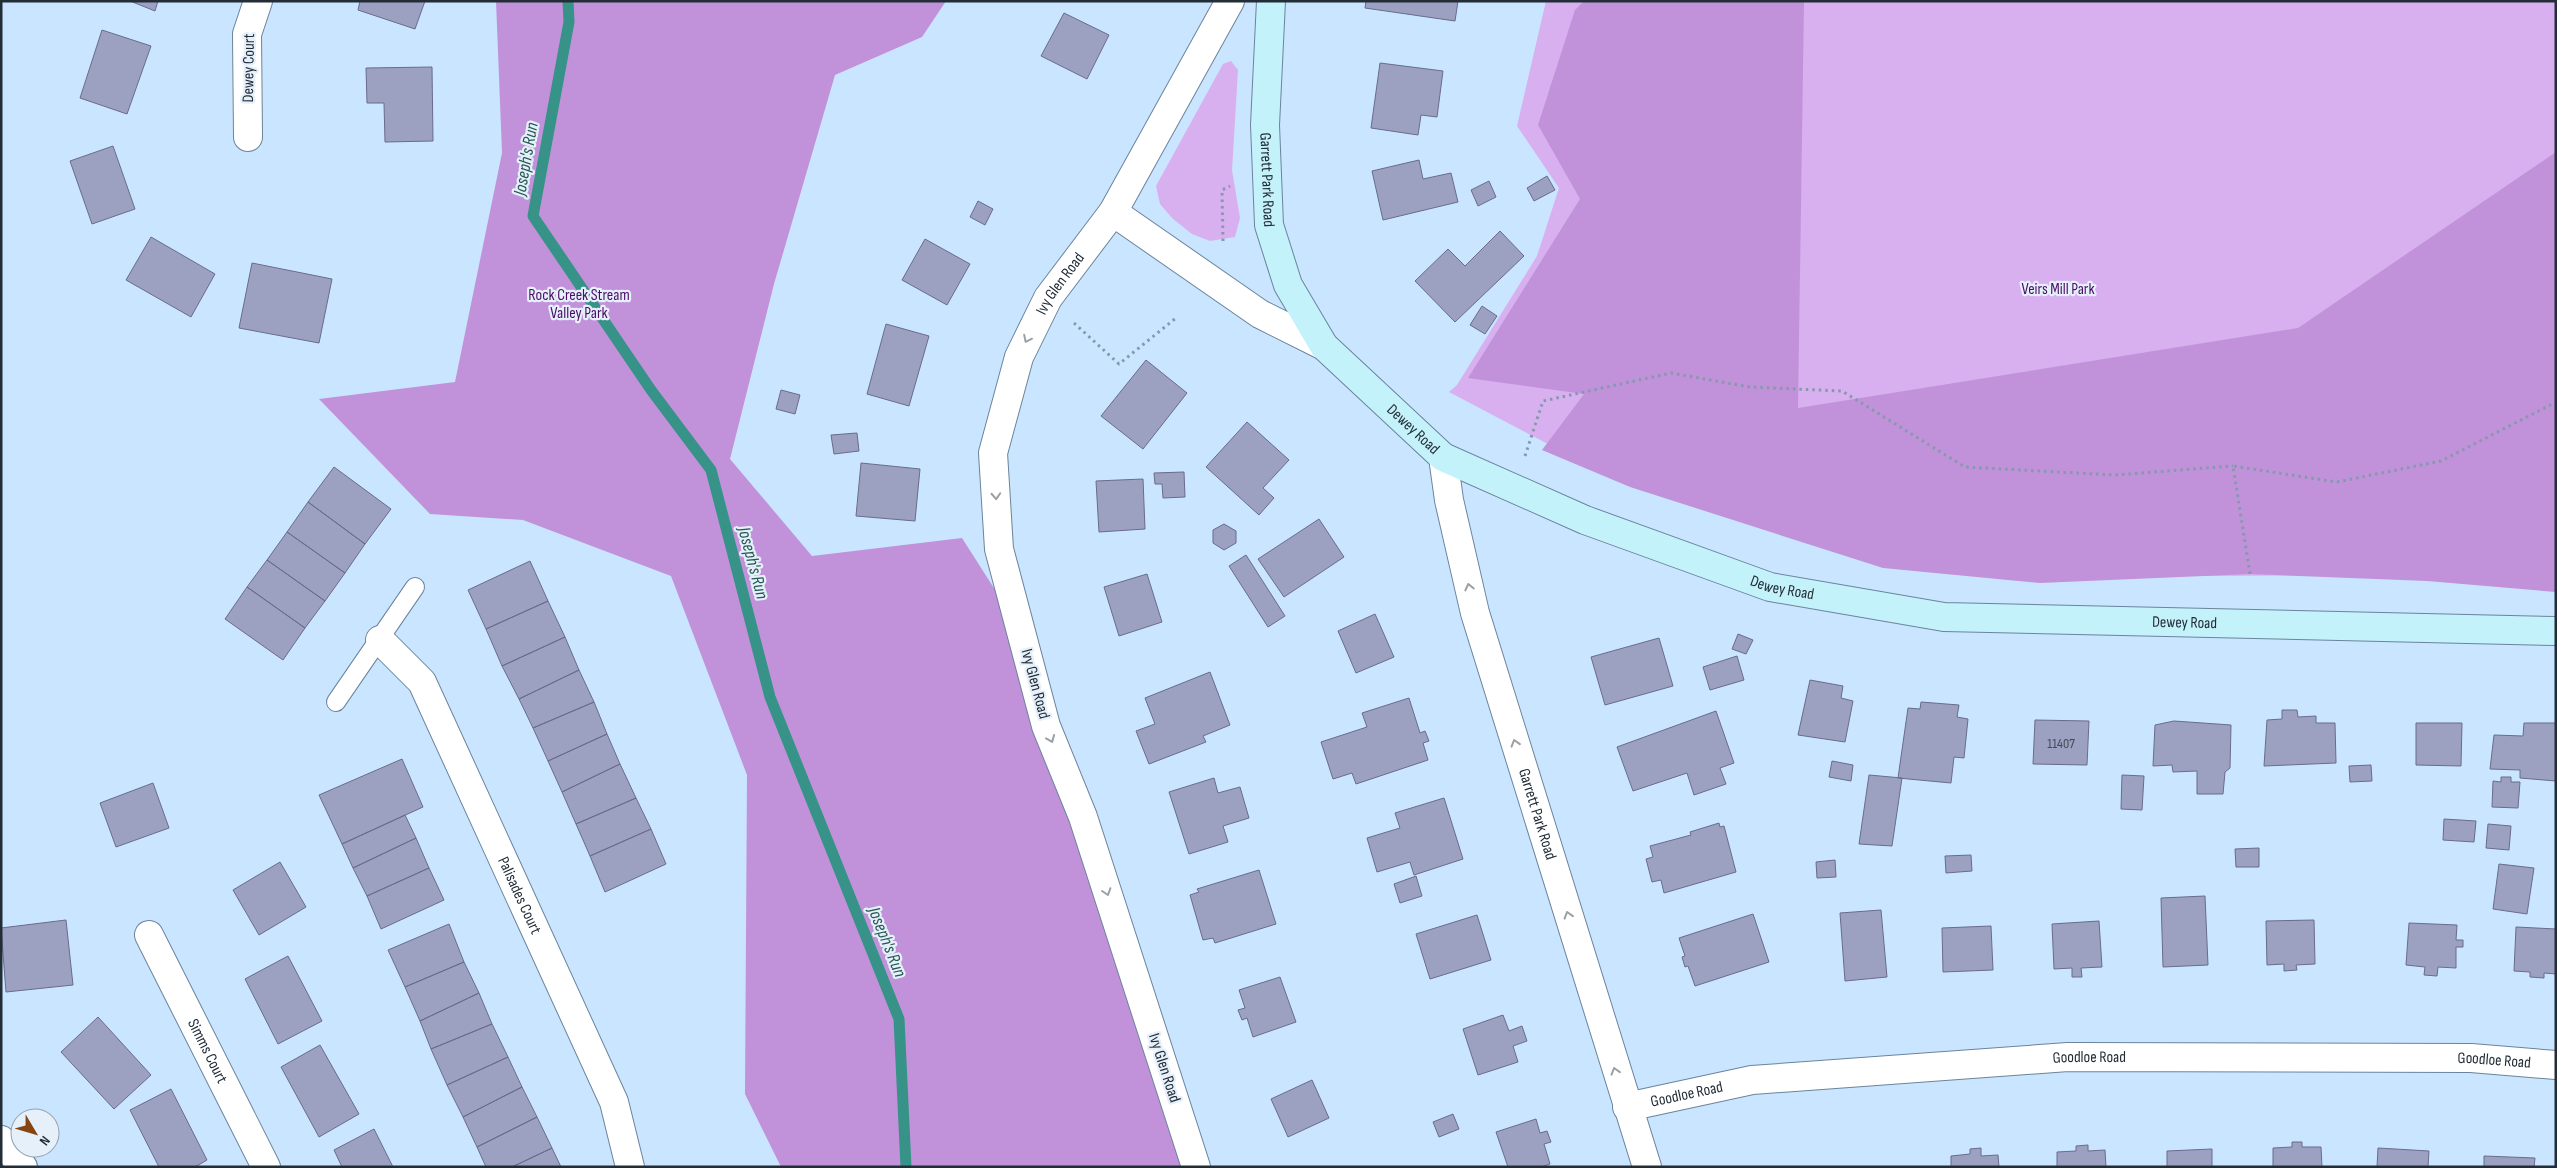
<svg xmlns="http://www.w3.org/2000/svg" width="2557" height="1168" viewBox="0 0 2557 1168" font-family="'Sofia Sans Condensed',sans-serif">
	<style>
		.green { fill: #d8afef }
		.forest { fill: #c192da }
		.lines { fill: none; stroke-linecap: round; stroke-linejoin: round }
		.stream { stroke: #379287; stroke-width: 11 }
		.building { fill: #9da1c1; stroke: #696c8a }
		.lane-casing { stroke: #6b849b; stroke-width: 20 }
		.street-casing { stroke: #6b849b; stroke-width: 30 }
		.secondary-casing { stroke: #6b849b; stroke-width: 30 }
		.path { stroke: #8599ad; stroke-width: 3; stroke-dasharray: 2.5 4; stroke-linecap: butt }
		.lane { stroke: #fff; stroke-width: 18 }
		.street { stroke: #fff; stroke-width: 28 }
		.secondary { stroke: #c3f2fa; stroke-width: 28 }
		.oneway { stroke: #9ca0a5 }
		.labels { text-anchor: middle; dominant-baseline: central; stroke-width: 4.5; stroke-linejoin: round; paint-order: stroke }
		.number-label { font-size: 14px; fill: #424a5a }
		.street-label { font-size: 16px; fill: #232d37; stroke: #e5f0fb }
		.park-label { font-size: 16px; fill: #4c0d65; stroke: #e5f0fb }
		.water-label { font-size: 18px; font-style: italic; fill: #265950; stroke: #e5f0fb }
	</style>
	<rect width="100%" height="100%" fill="#c9e5ff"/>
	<path class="green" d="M1546,1H2556V585L2381,575L2034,577L1548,444L1449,392L1457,385L1537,256L1559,188L1517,126Z
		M1231,61L1238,70L1232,170L1240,218L1235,237L1210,241L1192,234L1172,218L1160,204L1156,186L1223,64Z"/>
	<path class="forest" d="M496,1H946L922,37L835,75L774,284L730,459L812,556L962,538L1020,629L1196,1167H781L745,1094L747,775L671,576L523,520L430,514L319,399L455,382L502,153Z
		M1584,1H1804L1798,408L2298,328L2556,152V592L2427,581L2250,574L2040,583L1883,568L1630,487L1542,450L1584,394L1468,378L1580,199L1538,125L1575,10Z"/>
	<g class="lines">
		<path class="stream" d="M568,1L569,22L533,216L651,390L711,470L770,697L899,1019L906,1167"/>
	</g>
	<path class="building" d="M130,1H158L155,11Z
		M360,1H425L415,29L358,10Z
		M1366,1H1458L1455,21L1365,8Z
		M1064,13L1109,35L1087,79L1041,56Z
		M102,30L151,46L127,114L80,98Z
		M1380,63L1443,71L1437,117L1421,115L1418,135L1371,128Z
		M432,67L433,141L385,142L384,103H367L366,68Z
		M113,146L135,209L92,224L70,161Z
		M1419,160L1423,179L1451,173L1458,202L1383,220L1372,171Z
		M1547,176L1555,190L1534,201L1527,188Z
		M1489,181L1496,197L1478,206L1471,190Z
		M978,201L993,209L985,225L970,217Z
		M1500,231L1524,256L1455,322L1415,281L1448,249L1465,266Z
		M151,237L215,274L191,317L126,280Z
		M925,239L970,264L947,305L902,280Z
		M252,263L332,279L319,343L239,328Z
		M1482,306L1497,316L1485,334L1470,325Z
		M886,324L929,336L909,406L867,394Z
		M1146,360L1187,393L1143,449L1101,416Z
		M781,390L800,395L795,414L776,409Z
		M1247,422L1289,460L1263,488L1274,498L1259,515L1206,467Z
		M857,433L859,451L834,454L831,435Z
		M861,463L920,469L915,521L856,516Z
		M334,467L391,509L365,544L308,502Z
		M1184,472L1185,497L1163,498L1162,484H1155L1154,473Z
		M1143,479L1145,529L1099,532L1096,481Z
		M308,502L365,544L345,573L287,532Z
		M1319,519L1344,557L1284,597L1258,559Z
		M1224,524L1236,531V543L1224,550L1213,543V530Z
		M287,532L345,573L325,601L267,560Z
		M1246,555L1285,616L1268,627L1229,566Z
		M267,560L325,601L305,628L247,587Z
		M530,561L548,601L486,629L468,590Z
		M1147,574L1162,622L1119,636L1104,587Z
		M247,587L305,628L283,660L225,619Z
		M548,601L565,637L502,666L486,629Z
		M1375,614L1394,657L1356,673L1338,631Z
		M1738,634L1753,640L1746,654L1732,649Z
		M565,637L579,670L519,699L502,666Z
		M1659,638L1673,686L1605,705L1591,657Z
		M1737,656L1744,680L1710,690L1703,667Z
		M579,670L594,702L533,728L519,699Z
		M1210,672L1230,725L1203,736L1206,742L1149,764L1136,731L1155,724L1145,698Z
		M1810,680L1843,686L1841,698L1853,701L1845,742L1798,735Z
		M1409,698L1420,733L1425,731L1429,741L1423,743L1428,760L1356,784L1352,773L1333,779L1321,742L1367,727L1362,713Z
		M594,702L607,734L548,761L533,728Z
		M1921,702L1959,705L1957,717L1968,719L1964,758L1954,757L1951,783L1898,778L1908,708L1920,709Z
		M2282,710H2297L2298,717L2316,716V723H2335L2336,763L2264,766L2267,720L2282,719Z
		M1716,711L1734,763L1720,768L1726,784L1694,795L1687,773L1633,791L1617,747Z
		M2035,720L2089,721L2087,765L2033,764Z
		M2174,721L2231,725L2230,768L2225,772L2223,794H2197V771L2173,772L2172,765L2153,766L2155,725Z
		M2416,723H2462L2461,766L2416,765Z
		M2524,723H2556V781L2520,778V770L2490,769L2494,735L2523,736Z
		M607,734L620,764L562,792L548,761Z
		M402,759L423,807L342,844L319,795Z
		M1832,761L1853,765L1851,781L1829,777Z
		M620,764L636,798L576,824L562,792Z
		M2371,765L2372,781L2350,782L2349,766Z
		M1869,775L1902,778L1892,846L1859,844Z
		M2122,775L2144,776L2142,810L2121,809Z
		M2501,777H2511V782H2520L2518,808L2492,807L2493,781L2501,782Z
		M1214,778L1218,793L1240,787L1249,818L1223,826L1228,842L1189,854L1169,792Z
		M153,783L169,828L116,847L100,803Z
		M636,798L651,829L590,856L576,824Z
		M1444,798L1463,859L1414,875L1410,862L1377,872L1367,838L1400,828L1395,813Z
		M405,815L416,838L353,868L342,844Z
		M2444,819L2476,821L2474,842L2443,840Z
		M1719,823L1720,827L1724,826L1736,872L1664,893L1661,880L1652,882L1646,859L1653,857L1650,846L1691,835L1690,832Z
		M2488,824L2511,826L2509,850L2486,848Z
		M651,829L666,864L605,892L590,856Z
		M416,838L429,868L367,896L353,868Z
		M2259,848V867H2236L2235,849Z
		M1971,855L1972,871L1946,873L1945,856Z
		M1835,860L1836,877L1817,878L1816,862Z
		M280,862L306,907L259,935L233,890Z
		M2499,864L2534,868L2527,914L2493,909Z
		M429,868L444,900L381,929L367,896Z
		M1259,870L1276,924L1215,943L1213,938L1203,940L1190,895L1199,892L1197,889Z
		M1416,876L1422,896L1400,903L1394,884Z
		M2205,896L2208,965L2163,967L2161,898Z
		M1881,910L1887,977L1845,981L1840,913Z
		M1753,914L1769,962L1695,986L1688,966L1685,967L1682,957L1685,956L1679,938Z
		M1477,915L1491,960L1430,979L1416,934Z
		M66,920L73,985L6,992L1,928Z
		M2314,920L2315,964L2296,965L2297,970L2284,971V964L2267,965L2266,921Z
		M2099,921L2102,967L2081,968L2082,977H2072V968L2054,969L2052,924Z
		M2409,923L2457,925L2456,940H2463V947H2456V968L2438,967L2437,976L2424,975L2425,967L2406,965Z
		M449,924L464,962L405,987L388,950Z
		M1991,926L1993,970L1943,972L1942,928Z
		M2516,927L2556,929V974L2544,973V978L2530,977V972L2514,971Z
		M288,956L322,1021L278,1044L245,979Z
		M464,962L479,993L420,1021L405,987Z
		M1280,977L1296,1022L1253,1037L1247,1018L1242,1020L1238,1010L1245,1008L1239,990Z
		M479,993L492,1024L431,1049L420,1021Z
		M1503,1015L1509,1031L1522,1026L1527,1041L1513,1046L1518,1062L1478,1075L1463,1029Z
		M98,1017L151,1075L114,1109L61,1052Z
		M492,1024L508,1057L447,1085L431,1049Z
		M320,1045L359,1114L319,1137L281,1067Z
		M508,1057L522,1087L463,1117L447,1085Z
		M1312,1080L1329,1118L1288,1137L1271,1099Z
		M522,1087L537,1117L477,1147L463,1117Z
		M171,1089L207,1160L195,1167H159L130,1110Z
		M1453,1114L1459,1129L1439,1137L1433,1122Z
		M537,1117L552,1148L512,1167H486L477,1147Z
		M1536,1119L1540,1133L1547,1131L1551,1142L1544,1144L1550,1164L1541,1167H1508L1496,1132Z
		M374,1129L393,1167H342L334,1150Z
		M2292,1142H2302V1147H2321L2322,1167H2273V1148L2292,1147Z
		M2088,1145V1151L2105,1150L2106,1167H2057V1152L2076,1151V1146Z
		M552,1148L561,1167H512Z
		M1981,1148V1156L1998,1155L1999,1167H1951V1156L1970,1154V1149Z
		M2378,1148L2429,1151L2428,1167H2377Z
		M2212,1149V1167H2167V1151Z
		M2484,1156L2535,1158L2534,1167H2484Z"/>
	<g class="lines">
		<g class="lane-casing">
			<path id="lane" d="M336,702L415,587"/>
		</g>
		<g class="street-casing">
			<g id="street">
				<path d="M248,137L247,34L258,1"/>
				<path d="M1113,212L1260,314L1324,346"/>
				<path id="s1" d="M1443,457L1449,500L1475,613L1647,1167"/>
				<path id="s2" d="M380,640L422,682L614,1102L630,1167"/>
				<path id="s3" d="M149,935L266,1167"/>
				<path id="s4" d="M1627,1107L1752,1080L2068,1057L2471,1058L2556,1065"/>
				<path d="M1,1140L23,1167"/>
				<path id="s5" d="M1196,1167L1083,817L1046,726L999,549L993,453L1019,357L1048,298L1113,212L1230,1"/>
			</g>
		</g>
		<g class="secondary-casing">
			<g id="secondary">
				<path id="s6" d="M1271,1L1265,125L1269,225L1288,285L1324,346L1443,457L1585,520L1770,587L1944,617L2556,631"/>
			</g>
		</g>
		<path class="path" d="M1223,241L1222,190L1230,186
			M1074,323L1119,364L1176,318
			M1525,456L1543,401L1671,373L1750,387L1842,391L1965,467L2115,475L2233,466
			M2250,574L2233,466L2337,482L2441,461L2556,402"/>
		<use href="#lane" class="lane"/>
		<use href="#street" class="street"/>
		<use href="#secondary" class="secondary"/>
	</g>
	<defs><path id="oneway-chevron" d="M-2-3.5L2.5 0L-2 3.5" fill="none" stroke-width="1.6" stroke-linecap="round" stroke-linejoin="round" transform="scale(1.25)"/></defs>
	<g class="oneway">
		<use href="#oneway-chevron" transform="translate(1027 339) rotate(116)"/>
		<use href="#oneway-chevron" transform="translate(996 496) rotate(87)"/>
		<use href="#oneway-chevron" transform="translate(1469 587) rotate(-103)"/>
		<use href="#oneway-chevron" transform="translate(1051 739) rotate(68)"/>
		<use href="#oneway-chevron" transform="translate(1515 743) rotate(-107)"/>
		<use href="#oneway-chevron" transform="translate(1107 892) rotate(72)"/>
		<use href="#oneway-chevron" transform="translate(1568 915) rotate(-107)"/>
		<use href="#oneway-chevron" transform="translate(1615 1071) rotate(-107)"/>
	</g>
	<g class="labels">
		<g class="number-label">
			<text x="2061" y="743">11407</text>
		</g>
		<g class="street-label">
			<text transform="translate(249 68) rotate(-89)">Dewey Court</text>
			<text stroke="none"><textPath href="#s6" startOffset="179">Garrett Park Road</textPath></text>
			<text stroke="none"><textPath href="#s5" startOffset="929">Ivy Glen Road</textPath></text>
			<text stroke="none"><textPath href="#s6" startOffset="480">Dewey Road</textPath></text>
			<text stroke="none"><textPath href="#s6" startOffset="885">Dewey Road</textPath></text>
			<text stroke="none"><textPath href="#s6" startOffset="1290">Dewey Road</textPath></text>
			<text transform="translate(1035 684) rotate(75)">Ivy Glen Road</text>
			<text stroke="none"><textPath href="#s1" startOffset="370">Garrett Park Road</textPath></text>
			<text stroke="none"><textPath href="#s2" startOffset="294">Palisades Court</textPath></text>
			<text stroke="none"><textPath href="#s3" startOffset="130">Simms Court</textPath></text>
			<text stroke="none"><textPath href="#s4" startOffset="466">Goodloe Road</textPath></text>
			<text stroke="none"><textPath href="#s4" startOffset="871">Goodloe Road</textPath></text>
			<text transform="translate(1164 1068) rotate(72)">Ivy Glen Road</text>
			<text stroke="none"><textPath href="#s4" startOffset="61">Goodloe Road</textPath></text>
		</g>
		<g class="park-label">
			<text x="2058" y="289">Veirs Mill Park</text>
			<text x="579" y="295">Rock Creek Stream<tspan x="579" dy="18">Valley Park</tspan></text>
		</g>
		<g class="water-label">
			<text transform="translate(526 159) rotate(-80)">Joseph's Run</text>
			<text transform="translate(753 563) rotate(75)">Joseph's Run</text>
			<text transform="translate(887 942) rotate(68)">Joseph's Run</text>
		</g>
	</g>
	<rect width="2557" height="1168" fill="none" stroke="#232d37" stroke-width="5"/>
	<g transform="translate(35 1133) rotate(128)"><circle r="24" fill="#e5f0fb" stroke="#97a2ad"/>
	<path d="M0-4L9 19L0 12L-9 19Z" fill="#86450f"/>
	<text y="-8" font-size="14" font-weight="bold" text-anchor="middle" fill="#232d37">N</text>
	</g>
</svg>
